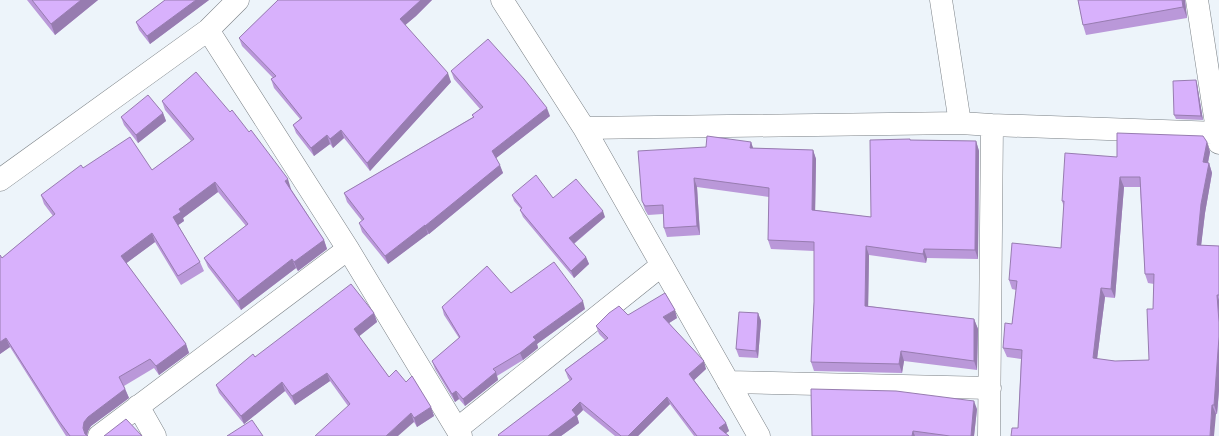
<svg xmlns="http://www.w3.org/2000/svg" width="1219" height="436" viewBox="0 0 1219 436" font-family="Manrope,sans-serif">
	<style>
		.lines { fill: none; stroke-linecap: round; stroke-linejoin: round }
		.minor-casing { stroke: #7b8186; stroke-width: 23 }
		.minor { stroke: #fff; stroke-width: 22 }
		.wall { fill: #ba98d9; fill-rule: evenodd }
		.shaded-wall { fill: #977cb0 }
		.building { fill: #d8b1fc; stroke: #977cb0; fill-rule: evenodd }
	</style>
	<rect width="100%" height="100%" fill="#edf4fa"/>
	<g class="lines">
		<g class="minor-casing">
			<path id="minor" d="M502,0L584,128L759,436
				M941,0L960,123
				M1197,0L1219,143
				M208,30L348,249L461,436
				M584,128L960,123L992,125L1219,133
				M0,180L208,30L238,0
				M728,382L990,388
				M138,406L155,436
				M457,429L662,265
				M99,436L348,249
				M989,436L992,125"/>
		</g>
		<use href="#minor" class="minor"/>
	</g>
	<path class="wall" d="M27,0H98L55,35Z
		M165,0H209L150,44L139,30L136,22Z
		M278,0H432L416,16L405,25L451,82L370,171L344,138L333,148L330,144L314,156L296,133L293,125L300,119L274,88L271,79L273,78L242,46L239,38Z
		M1078,0H1185L1187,18L1086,35L1083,25Z
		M451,71L550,116L496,158L503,173L429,234H428L388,264L362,232L359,223L362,221L347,202L344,193L473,117L472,115L480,109L454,79Z
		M1196,80L1197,84L1203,120L1176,119L1174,115Z
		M162,101L291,189L324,240L327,249L298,271L296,268L241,310L208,267L204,258L246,226L218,192L183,218L184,221L178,225L200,262L204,271L181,285L155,242L126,263L186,344L189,353L159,375L154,368L124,386L129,398L91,426L88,431L87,435L88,436H66L10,347L0,354L2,258L53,216L44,204L41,195L83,168L152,170L191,141L165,110Z
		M163,113L166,121L138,143L124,125L121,117Z
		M911,140L976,141L979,151L978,259L927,258L926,263L869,255L868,306L974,319L978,329L977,370L904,361L902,373L814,371L811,362L814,302V251L771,249L768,240L769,197L697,187L700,235L667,237L664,228L663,214L648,215L645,210L642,201L706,147L751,142L753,148L813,150L816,159L815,210L871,217Z
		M1207,142L1210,152L1208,163H1209L1212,173L1205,213L1201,245L1219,246V390L1217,414L1018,428L1021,359L1007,357L1003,348L1012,324L1016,290L1012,289L1009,280L1061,248L1064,207L1062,201L1117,157ZM1124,187H1140L1145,274L1148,283L1154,284L1153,309L1149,360L1115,361L1097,359L1105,297L1115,298Z
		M512,195L553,198L605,217L574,244L586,257L589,264L574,278L523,217L520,210L521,209L514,201Z
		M511,293L585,309L537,344L538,348L523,360L497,376L498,380L465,406L459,399L455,402L435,369L432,361L459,338L444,315L442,307Z
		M374,313L377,322L359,336L389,377L406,382L431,407L434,416L417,427L414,422L348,406L330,381L295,405L285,391L244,424L219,393L216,385L255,357Z
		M758,313L761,321L758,358L739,357L736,349Z
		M628,315L677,318L669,323L706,369L694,380L726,423L729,431L726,433L729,436H694L670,404L638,436H615L583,410L577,416L579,423L561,436H499L498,435L570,381L568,378L565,370L605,340L599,334L596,326Z
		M977,409L974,436H812Z"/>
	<path class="shaded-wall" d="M81,0H98L55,35L51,24Z
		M196,0H209L150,44L147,36Z
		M421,0H432L416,16L403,27L400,19Z
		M1182,0H1185L1187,18L1183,7Z
		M448,73L451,82L370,171L367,163Z
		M1196,80L1197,84L1203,120L1201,116Z
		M547,108L550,116L495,159L492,151Z
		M163,113L166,121L138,143L136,135Z
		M341,130L344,138L333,148L330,139Z
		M327,135L330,144L314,156L311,148Z
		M976,141L979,151L978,259L975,250Z
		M751,142L754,151L750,148Z
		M1207,142L1210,152L1206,172L1203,162Z
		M813,150L816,159L815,219L812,210Z
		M1209,163L1212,173L1205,213L1200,255L1197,245L1201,204Z
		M500,165L503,173L429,234L425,226Z
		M1120,177L1124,187L1115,298L1111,289Z
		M694,178L697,187L700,235L697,226Z
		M288,179L291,189L289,190L285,181Z
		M215,182L218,192L183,218L184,221L177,226L173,217L179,209Z
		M603,211L605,217L572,245L569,238Z
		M425,225L428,234L388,264L385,256Z
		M152,233L155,242L124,265L121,256Z
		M324,240L327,249L298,271L294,262Z
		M866,246L869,255L868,315L865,306Z
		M924,249L927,258L926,263L923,254Z
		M586,257L589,264L574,278L571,271Z
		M292,259L296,268L241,310L238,301Z
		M1101,288L1105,297L1096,367L1093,358Z
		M1217,295L1219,300V322Z
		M583,301L585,309L537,344L538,348L523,360L520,353L533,337Z
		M675,310L677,318L666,325L663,317Z
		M374,313L377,322L357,338L354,329Z
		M758,313L761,321L758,358L756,351Z
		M974,319L978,329L977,370L974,361Z
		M1219,337V390L1217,414L1214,405Z
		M6,338L10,347L0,354V342Z
		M186,344L189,353L159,375L156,366Z
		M901,351L904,361L902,373L899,364Z
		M704,361L706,369L692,382L689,374Z
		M496,372L498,380L465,406L463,399Z
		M327,373L330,381L295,405L292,396Z
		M282,382L285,391L244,424L241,416Z
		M125,389L129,398L91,426L88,431L87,436H86L83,428L84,422L88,417Z
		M456,391L459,399L455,402L452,394Z
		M667,397L670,404L638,436H628Z
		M974,401L977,409L974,436H971Z
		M580,402L583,410L577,416L579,423L561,436H548Z
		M1212,405L1216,414L1214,436H1210Z
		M431,407L434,416L417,427L414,418Z
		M411,413L414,422L398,436H386Z
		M726,423L729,431L722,436L719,428Z
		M913,431L915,436H912Z"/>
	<path class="building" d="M32,0H81L51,24Z
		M165,0H196L147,36L136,22Z
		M278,0H421L400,19L448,73L367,163L341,130L330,139L327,135L311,148L293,125L302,118L271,79L276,76L239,38Z
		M1078,0H1182L1183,7L1083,25Z
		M488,39L524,79L547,108L492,151L500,165L425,226V225L385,256L359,223L364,219L344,193L474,117L472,115L483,107L451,71Z
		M196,72L230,112L232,110L249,132L251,130L288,179L285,181L324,240L294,262L292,259L238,301L204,258L248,224L215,182L179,209L181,212L173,217L200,262L178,276L152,233L121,256L186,344L156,366L150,359L119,377L125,389L88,417L84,422L83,428L85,434L88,436H70L59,421L6,338L0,342V255L2,258L55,214L41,195L81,165L83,168L130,137L152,170L194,139L162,101Z
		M1196,80L1201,116L1174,115L1173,81Z
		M148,95L163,113L136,135L121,117Z
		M1117,133L1203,136L1207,142L1203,162L1209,163L1201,204L1197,245L1219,246V295H1217L1219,322V337L1214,405H1212L1210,436H1011L1012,428H1018L1022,350L1003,348L1005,323L1012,324L1017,281L1009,280L1012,243L1061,248L1064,201H1062L1065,153L1117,157ZM1120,177H1140L1145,274H1154L1153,309H1147L1149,360L1115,361L1093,358L1101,288L1111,289Z
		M707,136L751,142L750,148L813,150L812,210L871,217L870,140L910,139V140L976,141L975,250L924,249L923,254L866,246L865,306L974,319V361L901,351L899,364L811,362L814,302V242L768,240L769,188L694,178L697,226L664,228L663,205L645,206L642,201L638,151L706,147Z
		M536,175L553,198L576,179L603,211L569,238L586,257L571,271L520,210L522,208L512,195Z
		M554,262L583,301L533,337L536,340L520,353L493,369L496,372L463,399L456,391L452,394L432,361L460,337L442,307L487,266L511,293Z
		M351,284L374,313L354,329L389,377L396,370L406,382L412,376L431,407L414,418L411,413L386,436H315L350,404L327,373L292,396L282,382L241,416L216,385L253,354L255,357Z
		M665,293L675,310L663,317L704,361L689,374L726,423L719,428L729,436H697L667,397L628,436H621L580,402L572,410L576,415L548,436H499L498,435L572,379L565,370L608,338L596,326L609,313L619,306L628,315Z
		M739,312L758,313L756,351L736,349Z
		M811,389L896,391L974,401L971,436H950L913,431L912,436H812Z
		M126,419L142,436H104Z
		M252,420L263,436H227Z"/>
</svg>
